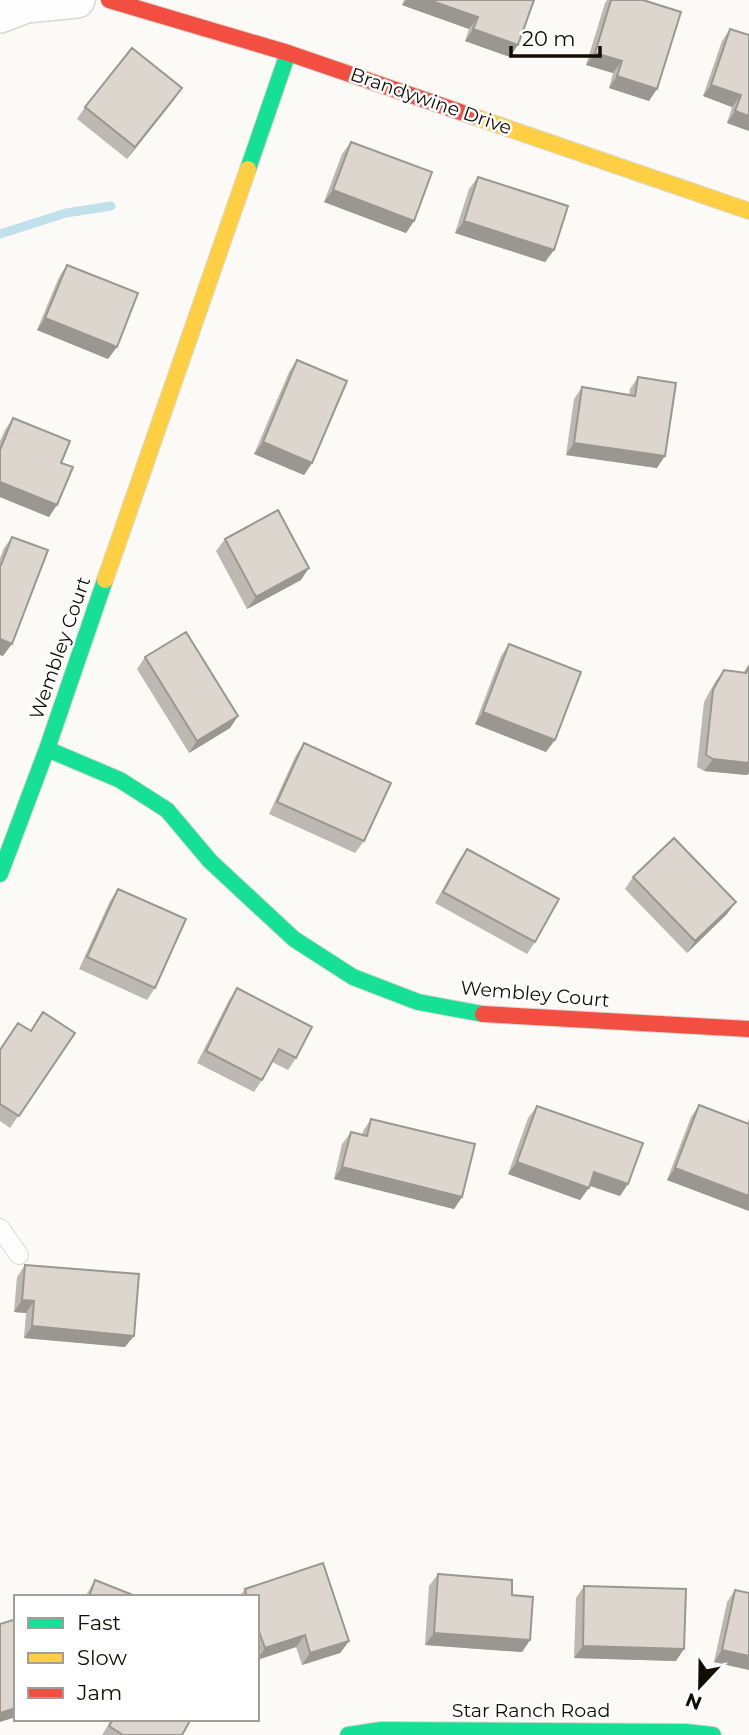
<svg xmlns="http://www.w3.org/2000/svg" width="749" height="1735" viewBox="0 0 749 1735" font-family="Montserrat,sans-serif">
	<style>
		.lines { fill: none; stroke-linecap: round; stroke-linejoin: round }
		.stream { stroke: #c0e0ec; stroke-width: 9 }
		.lane-casing { stroke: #dcd7cf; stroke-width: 20 }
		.street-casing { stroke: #dcd7cf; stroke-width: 38 }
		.fast-casing { stroke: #dcd7cf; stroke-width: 18 }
		.slow-casing { stroke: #dcd7cf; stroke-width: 18 }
		.jam-casing { stroke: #dcd7cf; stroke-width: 18 }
		.lane { stroke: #fffefe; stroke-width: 18 }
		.street { stroke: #fffefe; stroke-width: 35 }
		.fast { stroke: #16e098; stroke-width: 16 }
		.slow { stroke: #ffcf43; stroke-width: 16 }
		.jam { stroke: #f24e42; stroke-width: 16 }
		.wall { fill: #bdb8b1 }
		.shaded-wall { fill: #9a9690 }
		.building { fill: #dcd6ce; stroke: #9a9690; stroke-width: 2 }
		.labels { text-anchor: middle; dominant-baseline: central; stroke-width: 5; stroke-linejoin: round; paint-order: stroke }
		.street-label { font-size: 19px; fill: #130c03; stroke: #fff }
	</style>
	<rect width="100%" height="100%" fill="#fcfaf7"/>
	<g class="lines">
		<path class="stream" d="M0,234L66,213L111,206"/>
		<g class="lane-casing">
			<path id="lane" d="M0,1228L19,1255"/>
		</g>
		<g class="street-casing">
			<path id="street" d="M0,15L26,5L77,0"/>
		</g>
		<g class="fast-casing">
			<path id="fast" d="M248,169L288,53
				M47,749L120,780L167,810L210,861L294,939L353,977L418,1002L483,1014
				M0,874L47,749L105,580
				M348,1735L381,1730L686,1732L713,1735"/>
		</g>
		<g class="slow-casing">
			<path id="slow" d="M472,116L749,211
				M105,580L248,169"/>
		</g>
		<g class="jam-casing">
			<path id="jam" d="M109,0L288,53L472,116
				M483,1014L749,1029"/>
		</g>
		<use href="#lane" class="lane"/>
		<use href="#street" class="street"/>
		<use href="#fast" class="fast"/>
		<use href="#slow" class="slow"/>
		<use href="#jam" class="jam"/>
	</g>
	<path class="wall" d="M404,0H534L510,57L465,41L469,29L402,5Z
		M607,0H643L649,101L609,88L613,73L586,65L605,3Z
		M730,29L749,131L727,123L732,107L703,96L722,41Z
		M182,88L127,159L77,119L85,107Z
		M351,142L414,221L406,233L324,202L342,154Z
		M478,177L554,250L545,262L455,233L469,189Z
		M67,265L108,359L37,330L59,277Z
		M297,360L312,463L304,475L254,454L289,372Z
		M638,377L657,468L566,455L574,399L582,387L629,395L630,389Z
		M13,418L61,463L49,517L0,497V441L5,430Z
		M12,537L3,656L0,655V558L4,548Z
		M225,539L301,580L247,609L216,551Z
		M509,644L546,752L475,724L501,656Z
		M145,657L238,716L230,728L189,753L137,669Z
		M749,664V773L747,775L704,771L697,767L704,702L715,682L724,670L744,672Z
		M304,743L364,841L355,853L269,814L296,755Z
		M467,849L535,942L527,954L435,903L459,860Z
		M633,877L727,914L687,953L625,889Z
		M118,889L155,988L147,1000L79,969L110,901Z
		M237,988L296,1058L288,1070L272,1062L262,1080L254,1092L197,1063L229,1000Z
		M30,1031L75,1033L10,1128L0,1121V1050Z
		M699,1105L747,1124L749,1118V1211L667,1180L691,1117Z
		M537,1106L620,1196L589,1186L580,1200L508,1174L528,1118Z
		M371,1119L462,1197L454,1209L334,1179L342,1144L351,1132L362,1135L363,1131Z
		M25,1265L125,1347L24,1338L26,1313L14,1312L17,1277Z
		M323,1563L349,1641L340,1653L302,1665L296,1647L257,1660V1597H239L245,1589Z
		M438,1574L512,1595L530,1640L522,1652L425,1645L429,1586Z
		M95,1580L138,1597H85Z
		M584,1586L676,1661L574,1658L576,1598Z
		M735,1590L749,1593V1670L714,1662L727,1602Z
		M112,1719H191L182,1735H102Z"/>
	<path class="shaded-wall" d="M406,0H429L478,17L469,29L402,5Z
		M473,29L518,45L510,57L465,41Z
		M595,53L622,61L613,73L586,65Z
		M617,76L657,89L649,101L609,88Z
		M711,85L741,95L732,107L703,96Z
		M182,88L174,100L127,159L135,147Z
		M735,111L749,116V131L727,123Z
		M333,190L414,221L406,233L324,202Z
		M464,221L554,250L545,262L455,233Z
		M45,318L117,347L108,359L37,330Z
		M263,442L312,463L304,475L254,454Z
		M574,443L665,456L657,468L566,455Z
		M0,482L57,505L49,517L0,497Z
		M309,568L301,580L247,609L256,597Z
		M0,639L12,644L3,656L0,655Z
		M483,712L555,740L546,752L475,724Z
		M238,716L230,728L189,753L197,741Z
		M713,759L749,763V773L747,775L704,771Z
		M736,902L727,914L687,953L695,941Z
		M517,1162L589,1188L580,1200L508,1174Z
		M342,1167L462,1197L454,1209L334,1179Z
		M675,1168L749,1196V1211L667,1180Z
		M594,1172L628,1184L620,1196L586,1184Z
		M22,1300L34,1301L26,1313L14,1312Z
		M32,1326L134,1336L125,1347L24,1338Z
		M434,1633L530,1640L522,1652L425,1645Z
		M305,1635L296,1647L257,1660L265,1648Z
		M349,1641L340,1653L302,1665L310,1653Z
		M583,1646L684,1649L676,1661L574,1658Z
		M722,1650L749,1656V1670L714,1662Z
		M16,1708V1717L0,1722V1713Z"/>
	<path class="building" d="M429,0H534L518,45L473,29L478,17Z
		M611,0H643L681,12L657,89L617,76L622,61L595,53Z
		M730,29L749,35V116L735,111L741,95L711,85Z
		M132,48L182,88L135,147L85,107Z
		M351,142L432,172L414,221L333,190Z
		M478,177L568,206L554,250L464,221Z
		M67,265L138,293L117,347L45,318Z
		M297,360L347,381L312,463L263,442Z
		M638,377L676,383L665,456L574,443L582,387L635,396Z
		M13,418L70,441L61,463L73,467L57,505L0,482V450Z
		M278,510L309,568L256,597L225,539Z
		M12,537L48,550L12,644L0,639V565H1Z
		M186,632L238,716L197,741L145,657Z
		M509,644L581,672L555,740L483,712Z
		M749,666V763L713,759L706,755L713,690L724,670L746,673Z
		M304,743L391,783L364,841L277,802Z
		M674,838L736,902L695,941L633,877Z
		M467,849L559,899L535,942L443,892Z
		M118,889L186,919L155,988L87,957Z
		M237,988L312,1027L296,1058L279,1049L262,1080L206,1051Z
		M43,1012L75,1033L19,1116L0,1104V1050L18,1023L31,1031Z
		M699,1105L749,1124V1196L675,1168Z
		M537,1106L643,1143L628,1184L594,1172L589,1188L517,1162Z
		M371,1119L475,1144L462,1197L342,1167L351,1132L367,1136Z
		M25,1265L139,1274L134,1336L32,1326L34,1301L22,1300Z
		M323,1563L349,1641L310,1653L305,1635L265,1648L257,1626V1597H247L245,1589Z
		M438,1574L512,1580V1595L533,1597L530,1640L434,1633Z
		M95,1580L138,1597H89Z
		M584,1586L686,1589L684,1649L583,1646Z
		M735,1590L749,1593V1656L722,1650Z
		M16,1619V1708L0,1713V1624Z
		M113,1719H191L182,1735H123L109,1726Z"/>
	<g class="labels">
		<g class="street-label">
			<text transform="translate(431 101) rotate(19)">Brandywine Drive</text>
			<text transform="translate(60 648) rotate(-71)">Wembley Court</text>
			<text transform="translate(535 994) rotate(5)">Wembley Court</text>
			<text x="531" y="1710">Star Ranch Road</text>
		</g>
	</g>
	<rect x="14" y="1595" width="245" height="126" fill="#ffffff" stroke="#a19e9a" stroke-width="2"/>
	<rect x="28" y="1618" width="35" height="10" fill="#16e098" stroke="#a19e9a" stroke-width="2"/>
	<text x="77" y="1630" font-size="21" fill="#130c03">Fast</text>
	<rect x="28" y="1653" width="35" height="10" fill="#ffcf43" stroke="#a19e9a" stroke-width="2"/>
	<text x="77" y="1665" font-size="21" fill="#130c03">Slow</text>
	<rect x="28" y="1688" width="35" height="10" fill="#f24e42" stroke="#a19e9a" stroke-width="2"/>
	<text x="77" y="1700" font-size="21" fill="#130c03">Jam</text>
	<g transform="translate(700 1686) rotate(202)" stroke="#ffffff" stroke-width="5" paint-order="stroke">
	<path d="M0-5L12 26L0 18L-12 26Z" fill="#130c03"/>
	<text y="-10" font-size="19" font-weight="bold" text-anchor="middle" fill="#130c03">N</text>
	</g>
	<path d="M511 46v10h89v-10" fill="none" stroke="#130c03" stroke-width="3.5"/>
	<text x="522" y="46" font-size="21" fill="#130c03" stroke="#ffffff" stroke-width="5" paint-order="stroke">20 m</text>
</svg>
